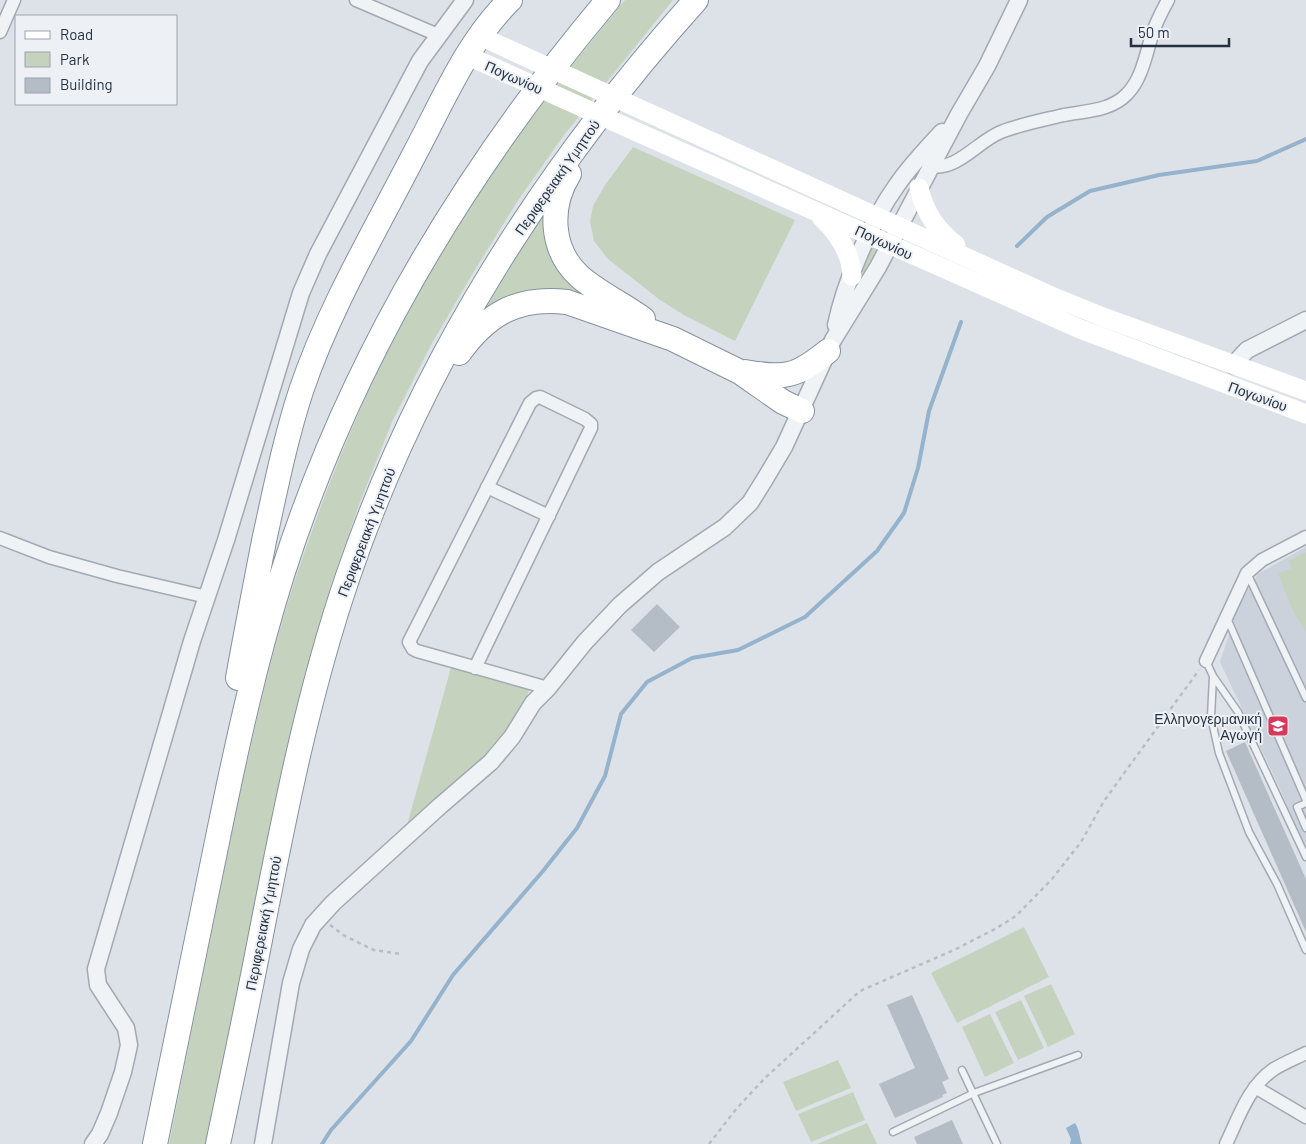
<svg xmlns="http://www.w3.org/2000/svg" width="1306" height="1144" viewBox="0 0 1306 1144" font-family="Barlow,sans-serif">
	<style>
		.built { fill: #cbd2db }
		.green { fill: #c5d3be }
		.water { fill: #95b3cc }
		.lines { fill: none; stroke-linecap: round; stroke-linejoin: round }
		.stream { stroke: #95b3cc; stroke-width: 4 }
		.building { fill: #b4bcc6 }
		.service-casing { stroke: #a2a9b2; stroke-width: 9 }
		.minor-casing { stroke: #a2a9b2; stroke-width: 15 }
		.tertiary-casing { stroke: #a2a9b2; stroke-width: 19 }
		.motorway-casing { stroke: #8491a0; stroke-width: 26 }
		.path { stroke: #b7bdc3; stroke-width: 2.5; stroke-dasharray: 4 4; stroke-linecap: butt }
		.service { stroke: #f0f3f6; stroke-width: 6 }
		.minor { stroke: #f0f3f6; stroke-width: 12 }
		.tertiary { stroke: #f0f3f6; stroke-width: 16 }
		.secondary { stroke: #fff; stroke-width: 19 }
		.motorway { stroke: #fff; stroke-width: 24 }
		.secondary-bridge { stroke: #fff; stroke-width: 19 }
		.labels { text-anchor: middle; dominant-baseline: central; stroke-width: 4; stroke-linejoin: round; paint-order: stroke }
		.street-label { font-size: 14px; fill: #253140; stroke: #edf1f6 }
		.poi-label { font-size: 14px; fill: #253140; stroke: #edf1f6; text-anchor: end }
	</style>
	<rect width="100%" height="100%" fill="#dde2e8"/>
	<path class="built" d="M1306,547V852L1280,789L1220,662L1239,604L1258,574Z"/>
	<path class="green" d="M625,0H673L564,135L517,202L473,273L431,345L392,422L360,502L332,582L306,670L285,755L206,1144H169C194,1021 217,897 244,775C260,706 276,635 299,568C317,515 337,462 360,410C394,332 438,256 484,185C526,120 576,60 625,0Z
		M633,147L795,220L735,341L684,315L660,300L608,259L594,241L590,222L593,206L605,185Z
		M551,203L596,303L481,317L523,244Z
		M876,244L879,245L878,251L857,287L854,286L867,253Z
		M1306,552V632L1294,613L1278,574L1292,568L1288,561Z
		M452,664L527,686L529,690L525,702L502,742L407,825Z
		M1024,927L1049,977L957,1023L931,973Z
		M1051,984L1075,1034L1048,1047L1024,996Z
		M1021,1000L1044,1048L1018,1060L995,1012Z
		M990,1014L1014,1063L985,1077L962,1027Z
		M838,1060L851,1088L796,1111L783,1082Z
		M853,1092L865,1120L811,1142L798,1114Z
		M867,1123L877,1144H817Z"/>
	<path class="water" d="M1075,1123C1080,1131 1079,1136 1082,1144H1070L1071,1139L1066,1128Z"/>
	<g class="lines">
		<path class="stream" d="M1017,246L1047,217L1090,191L1159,175L1257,161L1306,139
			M322,1144L331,1130L411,1041L453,975L543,871L577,828L605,776L621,714L647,682L692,658L738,650L805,617L877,551L904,513L918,468L929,411L961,322"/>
	</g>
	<path class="building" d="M657,604L680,627L654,652L631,630Z
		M1245,742L1306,879V932L1226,751Z
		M912,995L949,1079L942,1082L947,1093L942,1095L943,1097L895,1118L879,1084L915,1068L887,1005Z
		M952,1120L963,1144H917L914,1137Z"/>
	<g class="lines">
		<g class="service-casing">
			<path id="service" d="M1248,575L1306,698
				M1227,618L1306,800
				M1206,661L1213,676L1238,712L1306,857
				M1213,676L1211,717L1219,753L1249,832L1277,884L1306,950
				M1306,803L1297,807L1306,828
				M962,1070L997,1144
				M893,1132L974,1093L1078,1055"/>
		</g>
		<g class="minor-casing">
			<path id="minor" d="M356,0L438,35
				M0,32L14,0
				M931,166C957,171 978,141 1001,132C1021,124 1043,120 1064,115C1085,111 1111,111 1127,94C1142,79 1146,54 1152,35C1156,22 1162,11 1168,0
				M487,487L549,516
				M0,538L49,557L117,576L207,597
				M1206,661L1247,573L1262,560L1306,537
				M475,668L591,428V424L585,419L540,397L536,398L530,403L409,642L413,649L417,651L548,688
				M1255,1087L1306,1117
				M1226,1144C1239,1117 1248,1087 1274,1069C1284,1063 1296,1058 1306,1053"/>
		</g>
		<g class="tertiary-casing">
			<path id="tertiary" d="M836,325C845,282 871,221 897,185C910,166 926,149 942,132
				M1233,365L1247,350L1306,320
				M93,1144L100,1134L109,1113L123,1072L129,1045L126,1028L98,985L96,969L192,641L226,540L301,293L318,254L420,61L465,0
				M263,1144L291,983L301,949L313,925L333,903L440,806L491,762L512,737L533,703L548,688L585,642L620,605L658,572L725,527L750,503L765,479L784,447L833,340L878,267L959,114L987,66L1019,0"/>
		</g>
		<g class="motorway-casing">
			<path id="motorway" d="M569,174C549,206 550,249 579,276C598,293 623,304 643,319
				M459,353C487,314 518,296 567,302L673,339L740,372L783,402L802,411
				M745,372C785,379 796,377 828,351
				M238,678C246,633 255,587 264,541C275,491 285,440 301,391C329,308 375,231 415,153C443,101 467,42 510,0
				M155,1144C176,1042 197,939 218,837C236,749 255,661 282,575C349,363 465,170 608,0
				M218,1144C232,1078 246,1012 259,945C283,822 307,696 348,576C421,362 546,167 696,0"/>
		</g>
		<path class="path" d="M330,925L345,936L374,950L401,954
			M709,1144L737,1108L765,1078L860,991L954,950L995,929L1016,916L1052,879L1081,842L1104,801L1199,670"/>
		<use href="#service" class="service"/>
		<use href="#minor" class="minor"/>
		<use href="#tertiary" class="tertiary"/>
		<path class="secondary" d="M480,36L508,49
			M468,56L495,68
			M662,119L1049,295L1103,317L1306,391
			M646,136L1080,329L1306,414
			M919,188C925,213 936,229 956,245
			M821,217C838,233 851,252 852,276"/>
		<use href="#motorway" class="motorway"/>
		<path class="secondary-bridge" d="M508,49L662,119
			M495,68L646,136"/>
	</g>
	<defs>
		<g id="school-square" transform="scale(1.125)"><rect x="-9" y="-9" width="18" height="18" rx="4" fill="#d9375a" stroke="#edf1f6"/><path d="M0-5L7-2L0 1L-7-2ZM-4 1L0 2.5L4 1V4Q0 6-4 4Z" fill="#fff"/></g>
	</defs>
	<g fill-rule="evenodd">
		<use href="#school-square" x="1278" y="726"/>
	</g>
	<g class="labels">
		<g class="street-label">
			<text transform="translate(514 77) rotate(24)">Πογωνίου</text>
			<text transform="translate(557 177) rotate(-55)">Περιφερειακή Υμηττού</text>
			<text transform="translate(884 242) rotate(25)">Πογωνίου</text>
			<text transform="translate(1258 396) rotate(20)">Πογωνίου</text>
			<text transform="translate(366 532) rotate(-69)">Περιφερειακή Υμηττού</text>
			<text transform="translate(263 923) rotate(-79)">Περιφερειακή Υμηττού</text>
		</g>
		<g class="poi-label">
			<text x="1262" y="718">Ελληνογερμανική<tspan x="1262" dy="16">Αγωγή</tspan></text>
		</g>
	</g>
	<rect x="15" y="15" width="162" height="90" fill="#edf1f6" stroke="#9da4ad"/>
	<rect x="25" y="31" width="25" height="8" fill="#ffffff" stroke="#9da4ad"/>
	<text x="60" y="40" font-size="15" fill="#253140">Road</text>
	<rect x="25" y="52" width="25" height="15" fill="#c5d3be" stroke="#9da4ad"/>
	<text x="60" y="65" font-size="15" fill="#253140">Park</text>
	<rect x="25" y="78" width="25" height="15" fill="#b4bcc6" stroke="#9da4ad"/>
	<text x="60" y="90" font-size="15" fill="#253140">Building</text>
	<path d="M1131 38v8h98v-8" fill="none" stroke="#253140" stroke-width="2.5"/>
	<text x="1138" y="38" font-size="15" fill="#253140" stroke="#edf1f6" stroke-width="4" paint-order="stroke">50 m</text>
</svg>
